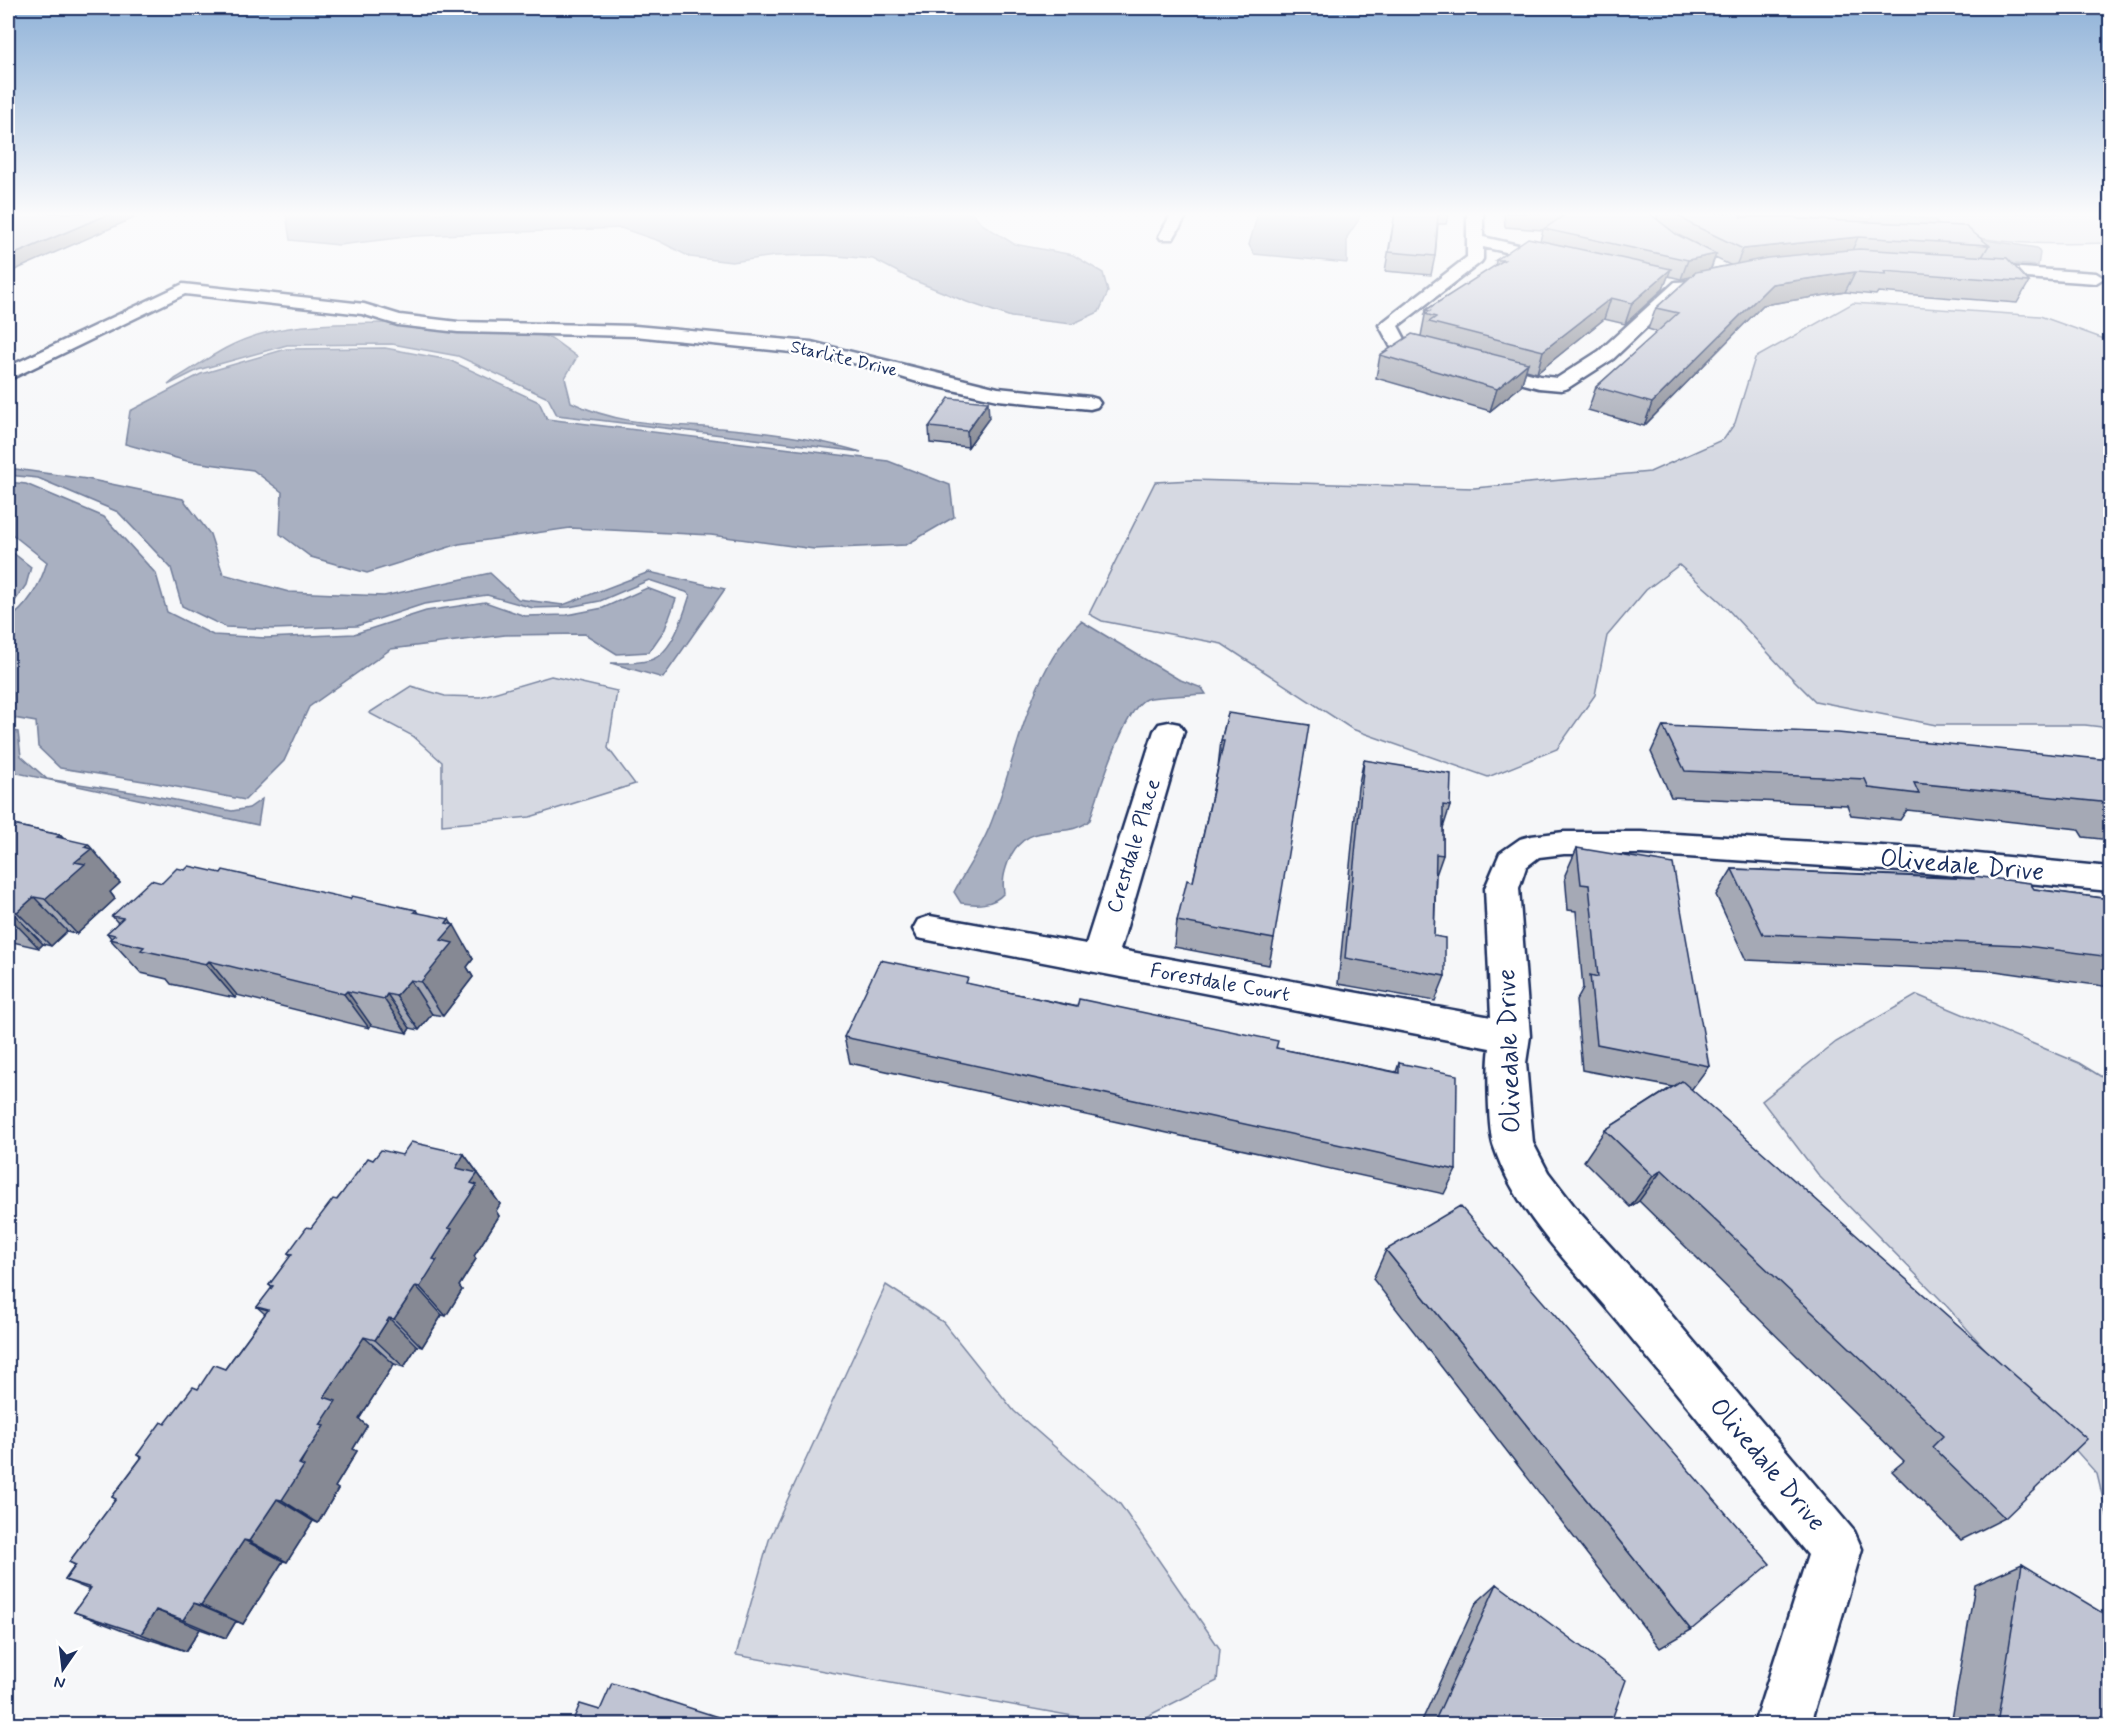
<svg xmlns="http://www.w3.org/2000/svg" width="2118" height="1732" viewBox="0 0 2118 1732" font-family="Mynerve,sans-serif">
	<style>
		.green { fill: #d6d9e2; stroke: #7884a0; stroke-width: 1.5 }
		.water { fill: #a9b0c1; stroke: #707c99; stroke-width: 1.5 }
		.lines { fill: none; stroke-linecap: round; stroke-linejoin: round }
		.street-casing { stroke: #1b2f5e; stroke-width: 5 }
		.street { fill: #fff; fill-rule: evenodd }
		.wall { fill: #a5a9b5; stroke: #1b2f5e; stroke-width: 1.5; fill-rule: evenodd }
		.shaded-wall { fill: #868994; stroke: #1b2f5e; stroke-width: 1.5 }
		.building { fill: #c0c4d3; stroke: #1b2f5e; stroke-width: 1.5 }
		.labels { text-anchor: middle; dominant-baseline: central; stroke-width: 5; stroke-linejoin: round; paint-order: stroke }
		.far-street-label { font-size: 18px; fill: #1b2f5e; stroke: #fff }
		.street-label { font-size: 21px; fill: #1b2f5e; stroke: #fff }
		.near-street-label { font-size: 26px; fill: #1b2f5e; stroke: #fff }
	</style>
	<rect width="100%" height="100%" fill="#f6f7f9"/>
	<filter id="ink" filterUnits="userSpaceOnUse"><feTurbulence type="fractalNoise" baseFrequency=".0167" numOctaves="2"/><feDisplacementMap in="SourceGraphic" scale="12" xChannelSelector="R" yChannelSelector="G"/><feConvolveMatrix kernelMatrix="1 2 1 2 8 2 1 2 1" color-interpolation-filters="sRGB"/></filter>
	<g filter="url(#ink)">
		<path class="green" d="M1888,213H2110V243C2074,244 1958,248 1934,220Z
			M1853,303L2040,316L2110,341V728L2085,725H1936L1815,701L1783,669L1721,602L1679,565L1646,590L1607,636L1595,695L1557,749L1488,777L1352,729L1222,644L1102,621L1089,614L1155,482L1192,480L1474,488L1650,472L1724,439L1735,423L1755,358Z
			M551,676L617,691L608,748L635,784L530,817L442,825V762L413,736L369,713L411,686L445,696L480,697Z
			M1917,995L2079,1063L2110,1082V1528L2097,1474L1943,1302L1820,1177L1762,1101L1836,1042Z
			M886,1285L943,1322L1014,1411L1120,1504L1220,1649L1217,1681L1132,1724H1117L736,1655L769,1540Z"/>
		<path class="water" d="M288,213H973L982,224L1014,244L1073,255L1103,273L1108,292L1099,312L1072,324L1011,317L967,302L913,280L873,259L824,255L775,256L732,262L690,257L659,241L621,228L415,236L339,245L290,240L286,214Z
			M1258,213H1360L1358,221L1347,237V263L1254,254L1249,245Z
			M1733,213H1829L1870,219L1874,217L1867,213H1888L1934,220L1940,227L1992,241L2037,248L2040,253L2038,266L2003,263L1981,256L1744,234Z
			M385,323L453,332L531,333L551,338L577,357L565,378L571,402C620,426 667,424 720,428C768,432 815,438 861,452L557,415L548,398L458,356L392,344L287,345L198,370L168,385L175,379C192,369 209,357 226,348C274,322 332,324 385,323Z
			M385,348L449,360L539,402L547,419L888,461L950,485L954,517L906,545L814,549L711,535L570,528L459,544L367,573L311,557L280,534L282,492L253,470L187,461L125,444L130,411L201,374L286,349Z
			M8,468L87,479L183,499L210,534L223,574L289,592L384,596L490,573L518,599L563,605L649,572L725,589L663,678L611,663C624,663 641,664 653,659C673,651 684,614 690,595L686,592L649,580L600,601L569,607L533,608L487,595L424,604L357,626L274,629L225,627L182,606L171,568L118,512L38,478L8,475Z
			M8,482L26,484L104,517L156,574L167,612L213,635L266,638L354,634L426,611L485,602L525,616L567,615L603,608L647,588L676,599L665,629L649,652L617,654L585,634L505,635L391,649L309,707L284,761L245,800L156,783L60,768L38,747L36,722L8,717V620C28,606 40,586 47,562L8,531Z
			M8,549L31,567L26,585L8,611Z
			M1081,621L1178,679L1202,688L1206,694C1194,695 1154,696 1146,699C1125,707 1097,797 1090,820C1066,842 1026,816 1008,862C1004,873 1002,881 1004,893C993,906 976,905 961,903L954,892C965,871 980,850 989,828C1017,761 1027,674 1081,621Z
			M8,730L18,732L21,756L47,779L144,794L232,811L249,808L262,799L258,825L8,771Z"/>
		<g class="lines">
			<g class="street-casing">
				<path id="street" d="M1172,213H1188L1173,239H1161L1159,236Z
					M1467,213H1483V237L1562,255L1564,258L1556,263L1483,247V259L1481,262L1398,326L1406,341L1540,376L1557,378L1599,351L1675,282L1695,281L1698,285L1695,289L1686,290L1613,359L1568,388L1561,390L1539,388L1392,349L1379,325L1467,257Z
					M1975,265L2096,273L2104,278L2096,283L1969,274L1967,270Z
					M183,284L364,304L400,315L458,322L635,326L811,342L998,388L1090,397L1097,399L1100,403L1097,407L1090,409L998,400L921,383L858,364L811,354L635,336L458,332L398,325L362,314L185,294L8,380V367Z
					M1169,722L1179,724L1184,731L1120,950L1491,1017L1485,888L1500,853L1520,839L1531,836L1564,832H1641L1916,848L2110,867V891L1916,872L1641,854H1564L1539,857L1526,867L1519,888L1530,1036L1526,1063L1533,1143L1548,1172L1578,1211L1651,1291L1854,1531L1862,1549L1810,1724H1754L1808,1555C1745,1478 1683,1400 1619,1323C1574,1268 1517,1216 1494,1147C1488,1131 1487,1066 1490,1048L918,938L913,929L918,920L930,916L1086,944L1154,731L1159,724Z"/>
			</g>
			<use href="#street" class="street"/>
		</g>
		<path class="wall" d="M1395,213H1449L1446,224H1438L1435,256L1431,275L1385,271Z
			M1504,213H1649L1658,220L1656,213H1739L1741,217L1799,219L1989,245L1982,257L2029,282L2017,303L1878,292L1876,295L1845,292L1763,305L1644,426L1588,410L1596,387L1658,332L1648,329L1656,308L1690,277L1681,279L1668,276L1663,289L1625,324L1604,319L1537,373L1526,370L1521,386L1490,411L1376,378L1380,355L1421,336L1426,310L1495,267L1496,260L1540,241L1543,230L1505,227ZM1715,258L1730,265L1711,269Z
			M989,418L968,447L930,443L929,427Z
			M1228,713L1274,939L1269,965L1174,947L1177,921L1193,882L1218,767L1221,741Z
			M1663,726L2110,760V840L2083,837L2078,829L1907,810L1900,820L1851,815L1847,805L1671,797L1651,752Z
			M1364,760L1450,806L1443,828V855L1436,875L1434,936L1445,976L1435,1001L1338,984L1358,787Z
			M8,824L60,835L63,838L117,878L116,879L120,883L110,892L115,899L77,934L67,931L51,946L43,944L39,948L8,941Z
			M1577,848L1709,1066L1691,1090L2005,1518L1961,1540L1892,1471L1904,1461L1639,1201L1630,1207L1584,1161L1605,1130L1672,1087L1582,1070L1576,1001L1583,988L1576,911L1568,910L1565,875Z
			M1732,869L1971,878L1973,876L2034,889L2110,899V987L1995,971L1746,960L1716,895Z
			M162,883L350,899L416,910L418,913L452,924L473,959L467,967L473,977L443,1016L432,1014L419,1030L410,1028L407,1033L371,1025L369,1028L237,995L235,998L171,984L167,979L141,973L110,939L111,938L107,933L118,923L112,916Z
			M968,984L1276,1048L1396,1072L1399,1063L1456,1170L1444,1194L850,1063L844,1037Z
			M464,1154L500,1204L496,1211L499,1216L474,1256L476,1259L459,1286L462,1290L446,1316L442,1315L422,1347L417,1346L404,1367L394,1364L359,1419L367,1426L353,1449L357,1451L335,1487L338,1489L318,1523L313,1521L287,1562L283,1561L243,1624L236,1621L226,1638L200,1629L186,1651L123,1631L74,1612L90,1590L65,1580L75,1565L69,1562L116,1499L112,1497L141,1458L137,1455L198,1389L225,1369L265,1314L257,1307L272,1288L269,1285L291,1256L288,1253L373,1160L402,1155Z
			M1386,1250L1691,1630L1660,1648L1373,1279Z
			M2022,1564L2110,1725H1951L1975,1585Z
			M1497,1584L1610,1725H1420L1476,1603Z"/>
		<path class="shaded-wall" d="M111,213H133L134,218L8,273V257Z
			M1858,237L1850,255L1735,268L1743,249Z
			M1716,254L1709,273L1681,279L1688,260Z
			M1671,269L1663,289L1625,324L1632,303Z
			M1855,272L1845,292L1763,305L1644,426L1652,403L1772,284Z
			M1611,298L1604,319L1537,373L1543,351Z
			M1528,363L1521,386L1490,411L1497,389Z
			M988,402L989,418L968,447L967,431Z
			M60,835L80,858L84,847L88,844L117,878L116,879L120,883L110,892L115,899L77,934L45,899L57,837Z
			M34,897L67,931L51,946L17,912Z
			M10,910L43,944L39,948L8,916V912Z
			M449,919L453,926L454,925L473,959L467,967L473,977L443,1016L421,982L441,940L446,923Z
			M209,961L237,995L235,998L206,964Z
			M410,980L432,1014L419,1030L396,996Z
			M347,991L371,1025L369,1028L344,994Z
			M387,994L410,1028L407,1033L384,999Z
			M464,1154L500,1204L496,1211L499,1216L474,1256L476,1259L459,1286L462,1290L446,1316L420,1287L448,1228L456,1168Z
			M1662,1170L1639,1201L1630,1207L1653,1176Z
			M416,1286L442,1315L422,1347L394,1319Z
			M389,1318L417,1346L404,1367L375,1340Z
			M364,1337L394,1364L359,1419L367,1426L353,1449L357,1451L335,1487L338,1489L318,1523L282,1500L320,1425L324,1397Z
			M277,1499L313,1521L287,1562L249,1541Z
			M244,1540L283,1561L243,1624L201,1605Z
			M194,1603L236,1621L226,1638L183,1620Z
			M156,1610L200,1629L186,1651L141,1634Z"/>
		<path class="building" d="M8,213H111L8,257Z
			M1395,213H1438L1435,256L1389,252Z
			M1553,213H1649L1676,234L1716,254L1688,260L1544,229L1566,214Z
			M1675,213H1739L1741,217H1794L1799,219L1965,226L1989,245L1858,237L1743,249L1691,224Z
			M1528,238L1671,269L1632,303L1611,298L1543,351L1429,322L1436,317L1425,314L1430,311L1426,310L1504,260H1496Z
			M1859,249L2007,258L2029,282L1884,271L1886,274L1855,272L1772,284L1652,403L1596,387L1678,313L1656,308L1696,272L1767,258Z
			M1412,334L1528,363L1497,389L1380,355Z
			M949,398L988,402L967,431L929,427Z
			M1228,713L1309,725L1274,939L1177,921L1187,880L1193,882L1224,741H1221Z
			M1663,726L1838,733L2110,760V811H2106L2101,802L1914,783L1919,794L1869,788L1865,779L1685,771Z
			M1364,760L1451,774L1450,806L1443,805V855L1436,854L1434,936L1445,938V976L1345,958Z
			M8,824L60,835L57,837L88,844L84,847L91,849L75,862L85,864L45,899L34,897L17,912L10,910L8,912Z
			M1577,848L1673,864L1709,1066L1597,1044L1590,975L1598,977L1589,885L1581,884Z
			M189,866L221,873L223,870L350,899L352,896L416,910L414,912L449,919L446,923L454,925L441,940L453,943L421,982L410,980L396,996L387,994L384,999L347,991L344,994L209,961L206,964L183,959L141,950L144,947L110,939L115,935L107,933L123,918L112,916L151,880L162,883L177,868L185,870Z
			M1732,869L1974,879L1973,876L2030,883L2034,889L2110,899V957L2019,945L1763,934Z
			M880,960L968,978L966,983L1077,1007L1079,999L1278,1041L1276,1048L1399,1073V1063L1457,1075L1456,1170L844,1037Z
			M1682,1081L2087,1439L2005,1518L1932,1447L1943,1436L1662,1170L1653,1176L1605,1130Z
			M411,1142L464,1154L456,1168L478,1173L471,1183L477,1185L448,1228L452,1229L433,1259L437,1260L420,1287L416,1286L394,1319L389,1318L375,1340L364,1337L324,1397L336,1401L320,1425L324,1426L299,1464L304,1466L282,1500L277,1499L249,1541L244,1540L201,1605L194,1603L183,1620L156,1610L141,1634L74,1612L91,1588L65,1580L76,1565L69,1562L116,1499L112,1497L142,1457L137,1455L161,1422L165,1424L193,1387L198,1389L214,1365L225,1369L268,1310L257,1307L273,1286L269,1285L292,1254L288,1253L307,1227L311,1228L333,1199L337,1200L368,1158L373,1160L381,1150L402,1155Z
			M1460,1206L1770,1564L1691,1630L1386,1250Z
			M2022,1564L2110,1617V1725H1997Z
			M1497,1584L1626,1680L1610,1725H1433Z
			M612,1683L743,1725H571L580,1704L600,1710Z"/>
	</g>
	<linearGradient id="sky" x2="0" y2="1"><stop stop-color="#8fb2d8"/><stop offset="0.47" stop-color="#fbfbfc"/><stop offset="1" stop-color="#fbfbfc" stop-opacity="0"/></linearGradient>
	<rect width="2118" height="456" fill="url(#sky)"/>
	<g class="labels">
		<g class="far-street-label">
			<text transform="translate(844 359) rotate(13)">Starlite Drive</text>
		</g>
		<g class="street-label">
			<text transform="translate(1134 846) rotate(-73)">Crestdale Place</text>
			<text transform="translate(1220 983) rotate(10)">Forestdale Court</text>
		</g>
		<g class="near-street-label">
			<text transform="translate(1962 866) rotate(5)">Olivedale Drive</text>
			<text transform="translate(1510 1051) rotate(-92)">Olivedale Drive</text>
			<text transform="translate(1767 1465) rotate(50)">Olivedale Drive</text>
		</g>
	</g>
	<rect width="2118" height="1732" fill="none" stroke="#fff" stroke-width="30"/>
	<rect x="15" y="15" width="2088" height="1702" fill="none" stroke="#1b2f5e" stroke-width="2" filter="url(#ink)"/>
	<g transform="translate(63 1669) rotate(194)" stroke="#ffffff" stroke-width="4.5" paint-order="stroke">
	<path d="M0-4.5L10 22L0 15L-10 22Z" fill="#1b2f5e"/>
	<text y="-9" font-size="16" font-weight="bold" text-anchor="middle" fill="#1b2f5e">N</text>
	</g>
</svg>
